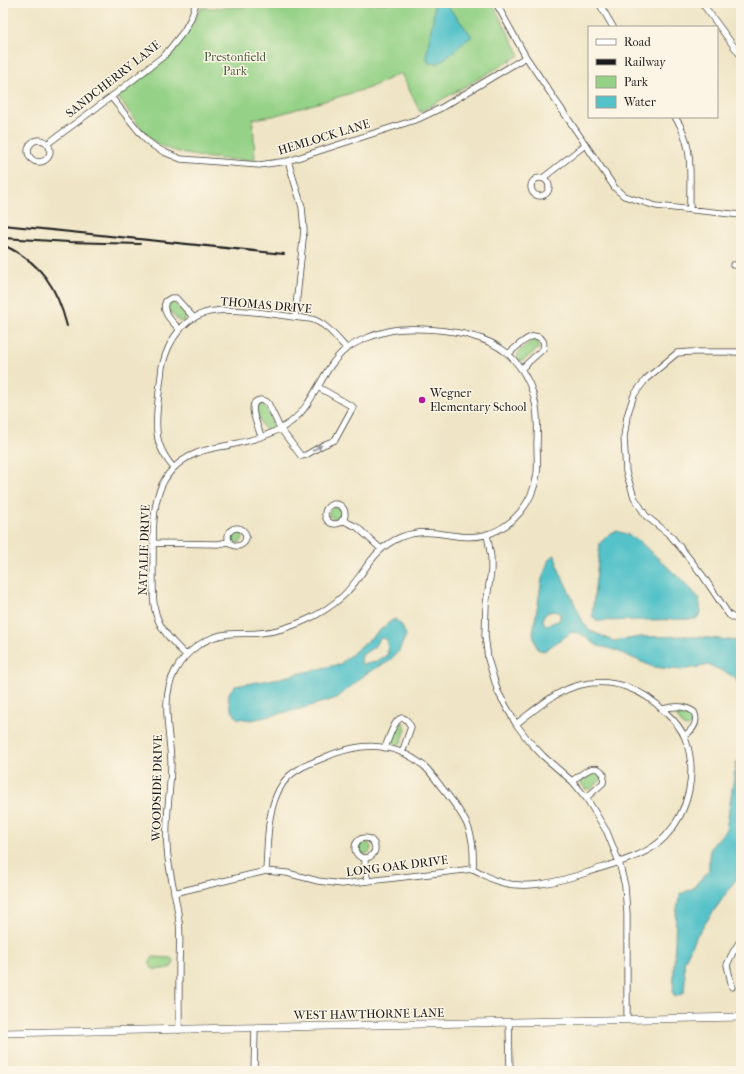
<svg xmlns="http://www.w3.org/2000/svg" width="744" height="1074" viewBox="0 0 744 1074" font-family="'IM FELL French Canon',serif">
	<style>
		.green { fill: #95d287; stroke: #587752 }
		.water { fill: #54c2c9; stroke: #386f72; fill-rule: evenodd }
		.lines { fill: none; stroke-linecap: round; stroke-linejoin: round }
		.minor-casing { stroke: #3c3a36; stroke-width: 7 }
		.tertiary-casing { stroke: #3c3a36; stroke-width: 8 }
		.minor { stroke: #fff; stroke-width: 5.5 }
		.tertiary { stroke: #fff; stroke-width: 7 }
		.rail { stroke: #1c1c1c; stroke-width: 2 }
		.oneway { fill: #999 }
		.poi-dot { fill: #b5179e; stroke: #fcf5e5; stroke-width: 1.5 }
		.labels { text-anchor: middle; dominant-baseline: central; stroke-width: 3; stroke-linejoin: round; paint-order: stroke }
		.park-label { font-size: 12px; fill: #465c41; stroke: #fcf5e5 }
		.street-label { font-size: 12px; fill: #1c1c1c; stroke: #fcf5e5 }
		.poi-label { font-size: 12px; fill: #1c1c1c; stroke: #fcf5e5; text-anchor: start }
	</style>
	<rect width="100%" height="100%" fill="#fcf5e5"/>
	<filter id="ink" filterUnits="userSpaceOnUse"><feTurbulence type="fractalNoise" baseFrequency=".025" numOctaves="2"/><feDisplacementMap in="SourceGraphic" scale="8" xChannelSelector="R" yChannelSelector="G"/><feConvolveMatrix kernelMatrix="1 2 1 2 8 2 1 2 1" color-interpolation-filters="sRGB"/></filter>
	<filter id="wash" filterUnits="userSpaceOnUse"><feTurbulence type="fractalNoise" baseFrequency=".012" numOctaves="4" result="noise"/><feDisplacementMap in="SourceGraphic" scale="16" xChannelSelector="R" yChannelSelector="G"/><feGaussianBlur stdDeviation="0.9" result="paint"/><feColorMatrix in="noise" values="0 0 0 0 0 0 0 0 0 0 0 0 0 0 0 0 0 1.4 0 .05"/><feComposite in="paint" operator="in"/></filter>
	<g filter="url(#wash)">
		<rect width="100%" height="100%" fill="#efe5c6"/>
		<path class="green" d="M246,3H492L520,55L420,112L401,73L369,88L273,116L253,119L255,160C225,160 171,158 149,137C137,124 127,109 117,96C153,69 182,50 201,8L245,7Z
			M172,302C179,304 186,313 185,320L179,322L168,309L169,303Z
			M534,340L538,342L539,348L524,360L519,361L517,358L518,353L531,341Z
			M260,404C267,406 273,420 272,427L270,429H265L263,427L256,412V407Z
			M329 513a6 6 0 1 1 12 0a6 6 0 1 1-12 0Z
			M231 537a6 6 0 1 1 12 0a6 6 0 1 1-12 0Z
			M682,709L691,713C694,719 693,723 688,727L683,726L676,715L678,711Z
			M400,723H404L406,729L401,743L396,745L393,744L392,739L396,725Z
			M592,771H598L600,774L601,780L591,789H585L581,783L582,778Z
			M359 848a6 6 0 1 1 12 0a6 6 0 1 1-12 0Z
			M155,957L171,958L174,961L172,966L168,969H153L150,965V961L152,958Z"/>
		<path class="water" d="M434,3H445L472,36L439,63H429L426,57L434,13Z
			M617,531L629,535L640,542L683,581L699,598L701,613L696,619L598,621L592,616L600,543L610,533Z
			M555,555L559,570L583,622L589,630L613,641L641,637L687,636L741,641V693L736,679L731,675L709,665L681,670L653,667L615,650L598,646L579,633L572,632L544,651L537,649L533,633L542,579L549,559ZM556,611L560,613V620L547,625L543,622L544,615L549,612Z
			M395,619L401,624L406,635L399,651L388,662L367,673L337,698L300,709L252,720L237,718L231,709L228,698L230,691L235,686L280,678L340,664L391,621ZM380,638L386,639L387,642L388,654C380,660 370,665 361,664L362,655L374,647Z
			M741,758V846L739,849L741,872L695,938L684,962L685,980L684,993L675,997L673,993L676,914L680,894L692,889L709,870V856L711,847L726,830L736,763Z"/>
	</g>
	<g filter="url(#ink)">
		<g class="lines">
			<g class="minor-casing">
				<path id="minor" d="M496,3L526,57L615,188L624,196L656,206L741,215
					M599,3L613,27
					M702,3L741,56
					M111,97L146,140L155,147L164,152L181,159L259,165L288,161L418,119L441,108L526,57
					M675,117C695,146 689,176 690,209
					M28 151a11 11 0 1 1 22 0a11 11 0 1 1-22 0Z
					M47,144L111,97L165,55L184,31L191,18L196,3
					M288,161L302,207L304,230L295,316
					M531 187a9 9 0 1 1 18 0a9 9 0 1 1-18 0Z
					M543,178L585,145
					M733,265H741
					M180,330C173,322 160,312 166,301L171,298H176L194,318
					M741,352H690L677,353L646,379L634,395L627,416L624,437L626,472L634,497L646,516L670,535L684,552L703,576L729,615L741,622
					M508,354C516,348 531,331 540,338C545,341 544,345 543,349L521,369
					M261,436C259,428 245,402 260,400C263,400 266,401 268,403L280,428L301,456L306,455L323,445L335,440L353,407L318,387
					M173,467C167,460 162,452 159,443C153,423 160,389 162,367C168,340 185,314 215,311C229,309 242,311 255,312C274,314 292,317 311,319C326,323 336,337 347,349
					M325 514a10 10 0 1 1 20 0a10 10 0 1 1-20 0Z
					M342,520L357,527L381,549
					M228 537a9 9 0 1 1 18 0a9 9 0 1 1-18 0Z
					M487,534L491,557V571L486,605L485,635L488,659L498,692L516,724L528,740L543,756L573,782L587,799L607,832L619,862L625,886L627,914V1019
					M154,543L218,544L228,542
					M663,709C674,706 684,705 694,712C699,722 693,730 684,736
					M385,748C389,738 399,701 411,727L402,753
					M572,781C582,774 596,760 604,775L603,783L586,798
					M355 848a10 10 0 1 1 20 0a10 10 0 1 1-20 0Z
					M365,858V869L368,881
					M266,871C268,842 266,808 283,783C291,771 308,764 321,759C357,743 391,739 424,766C432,773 439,785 447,794C468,821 475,833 473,869
					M174,893L266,871L287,873L318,881L342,884L473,869C480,872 487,877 494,880C524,892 560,881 589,872C614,863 646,857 665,837C689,811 698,772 685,738C681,728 673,719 665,712C643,689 612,677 580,685C555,691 536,709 516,724
					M732,987L727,965L732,954L741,939
					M509,1022L510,1071
					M179,1030C179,1009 179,989 179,968C179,953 181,937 179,922C177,897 168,872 167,846C165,818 171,790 171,762C170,732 160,699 175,671C186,651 206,636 229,634C239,633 250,634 260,633C275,632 290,627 304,621C318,615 332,606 343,596C365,575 370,550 401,537C433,525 456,542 485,535C512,528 533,503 537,474C538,464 537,454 537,444C538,423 538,403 529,383C524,372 516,361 507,353C497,345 484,339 472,336C453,330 408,326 389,331C375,334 357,341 346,349C322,368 316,402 291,422C275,434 254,440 234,444C222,447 209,448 197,453C147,473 154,522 153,566C153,610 151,623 185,654
					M254,1071L255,1028"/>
			</g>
			<g class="tertiary-casing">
				<path id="tertiary" d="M3,1033L741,1017"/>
			</g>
			<use href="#minor" class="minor"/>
			<use href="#tertiary" class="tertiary"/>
			<path class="rail" d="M3,225L284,254
				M3,238L69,242L140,244
				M3,245C41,262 57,287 67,326"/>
		</g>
		<defs><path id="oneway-solid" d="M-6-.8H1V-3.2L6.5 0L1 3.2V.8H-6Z"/></defs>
		<use class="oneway" href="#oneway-solid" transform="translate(317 448) rotate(-32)"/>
	</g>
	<circle class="poi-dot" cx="422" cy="400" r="4"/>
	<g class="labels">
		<g class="park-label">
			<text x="235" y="57">Prestonfield<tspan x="235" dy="14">Park</tspan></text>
		</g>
		<g class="street-label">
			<text transform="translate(113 79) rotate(-38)">SANDCHERRY LANE</text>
			<text transform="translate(324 137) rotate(-17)">HEMLOCK LANE</text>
			<text transform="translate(266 305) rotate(5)">THOMAS DRIVE</text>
			<text transform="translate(144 550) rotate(-88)">NATALIE DRIVE</text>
			<text transform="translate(157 788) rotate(-89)">WOODSIDE DRIVE</text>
			<text transform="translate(397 866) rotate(-7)">LONG OAK DRIVE</text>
			<text transform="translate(369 1014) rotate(-1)">WEST HAWTHORNE LANE</text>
		</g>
		<g class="poi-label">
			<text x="430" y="393">Wegner<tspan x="430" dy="14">Elementary School</tspan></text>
		</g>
	</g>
	<rect width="744" height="1074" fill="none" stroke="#fcf5e5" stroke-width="16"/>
	<rect x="588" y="26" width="130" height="92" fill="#fcf5e5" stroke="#a29e95"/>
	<rect x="596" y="39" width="20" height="6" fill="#ffffff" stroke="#a29e95"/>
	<text x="624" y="46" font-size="12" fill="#1c1c1c">Road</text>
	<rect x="596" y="59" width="20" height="6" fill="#1c1c1c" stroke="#a29e95"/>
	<text x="624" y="66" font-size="12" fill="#1c1c1c">Railway</text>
	<rect x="596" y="76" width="20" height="12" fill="#95d287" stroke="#a29e95"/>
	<text x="624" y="86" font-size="12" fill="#1c1c1c">Park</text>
	<rect x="596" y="96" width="20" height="12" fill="#54c2c9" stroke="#a29e95"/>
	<text x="624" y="106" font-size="12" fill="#1c1c1c">Water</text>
</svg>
